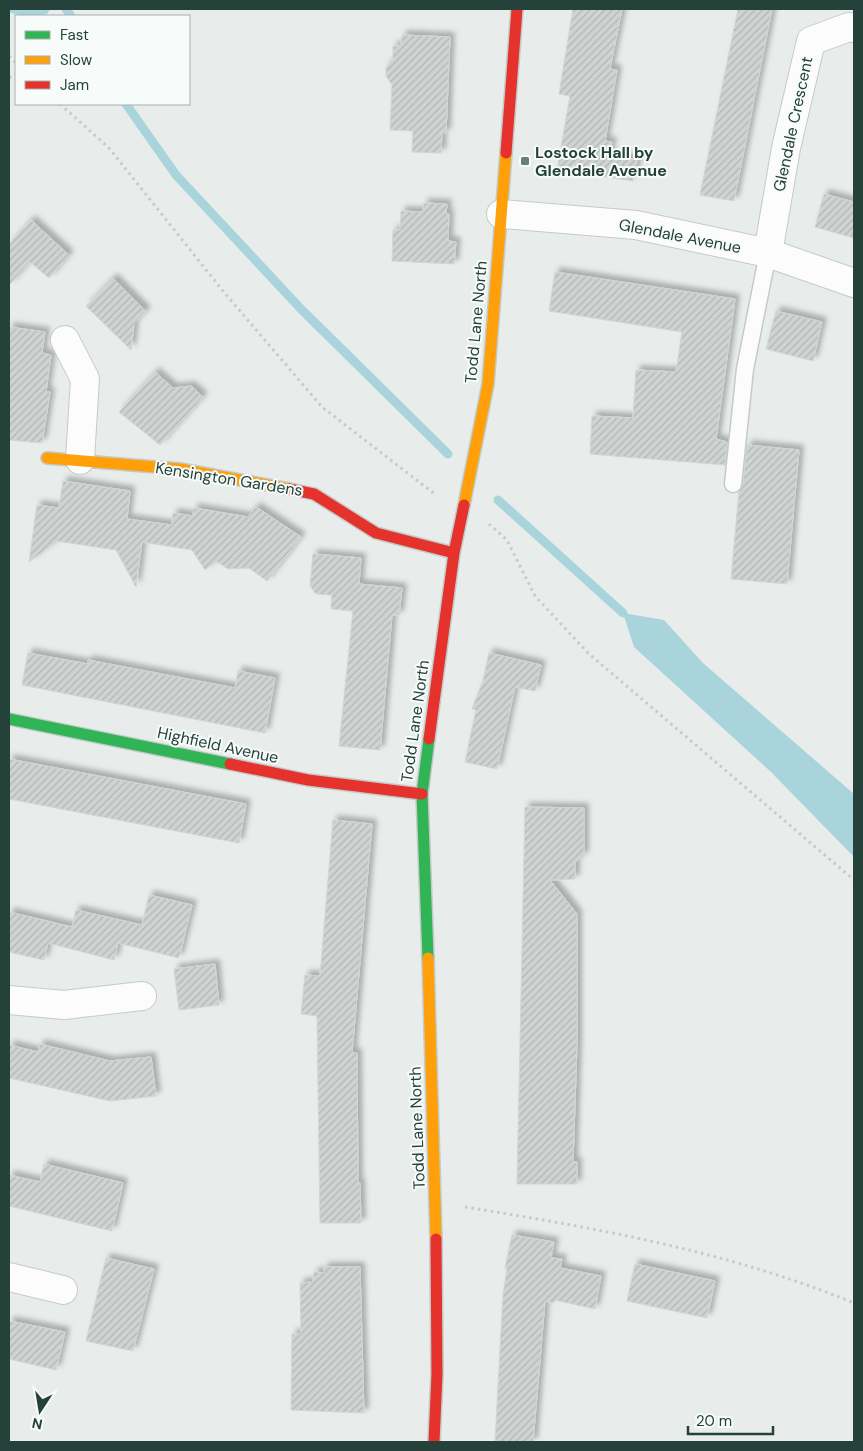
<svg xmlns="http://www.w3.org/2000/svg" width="863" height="1451" viewBox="0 0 863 1451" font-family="'DM Sans',sans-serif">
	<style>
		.water { fill: #a9d4db }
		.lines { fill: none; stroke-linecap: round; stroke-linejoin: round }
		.stream { stroke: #a9d4db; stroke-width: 9 }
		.building { fill: url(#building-hatch); stroke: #d1d6d4; filter: url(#shadow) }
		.lane-casing { stroke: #c5cac8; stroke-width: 19 }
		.street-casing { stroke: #c5cac8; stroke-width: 30 }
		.fast-casing { stroke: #c3cbc8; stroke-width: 14 }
		.slow-casing { stroke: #c3cbc8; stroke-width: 14 }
		.jam-casing { stroke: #c3cbc8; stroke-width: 14 }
		.path { stroke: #c3ccca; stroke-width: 3; stroke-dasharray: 2.5 4; stroke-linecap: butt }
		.lane { stroke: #fcfcfc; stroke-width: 16 }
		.street { stroke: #fcfcfc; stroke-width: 28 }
		.fast { stroke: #30b455; stroke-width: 11 }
		.slow { stroke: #ff9f0a; stroke-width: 11 }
		.jam { stroke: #e5322d; stroke-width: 11 }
		.poi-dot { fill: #697e78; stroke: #f7fbf9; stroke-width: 2 }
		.labels { text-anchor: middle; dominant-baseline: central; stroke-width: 4; stroke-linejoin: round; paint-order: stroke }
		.street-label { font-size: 16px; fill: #24423a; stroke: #f7fbf9 }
		.poi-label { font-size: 16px; font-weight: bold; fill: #24423a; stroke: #f7fbf9; text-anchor: start }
	</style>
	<defs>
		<pattern id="building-hatch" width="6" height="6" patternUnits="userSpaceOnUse" patternTransform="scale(1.25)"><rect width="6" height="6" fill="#cfd4d2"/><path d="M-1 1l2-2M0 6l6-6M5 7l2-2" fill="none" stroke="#b2b7b5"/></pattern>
		<filter id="shadow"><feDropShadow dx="4.5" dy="-4.5" stdDeviation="2.5" flood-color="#0004"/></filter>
	</defs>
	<rect width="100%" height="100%" fill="#e8edeb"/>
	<path class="water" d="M9,9H50L47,14C33,16 22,17 9,12Z
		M623,613L664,620L703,663L854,794V857L771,772L634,647Z"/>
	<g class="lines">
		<path class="stream" d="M66,9L71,16
			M126,104L176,175L301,309L448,454
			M498,500L623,613"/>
	</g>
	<path class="building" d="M573,9H622L610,69L617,70L605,141L612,142L609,154L637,160L633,181L557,170L570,96L559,94Z
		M738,9H772L734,201L700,195Z
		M402,35L450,37L446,133L442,132L441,153L412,152L413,131L390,130L392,85L386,76V67L393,60V46H401Z
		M824,194L854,202V238L815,227Z
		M424,203L447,204L446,214H449L448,241L456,242L454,264L392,261L393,230H400L401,211L423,212Z
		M31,220L69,255L49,278L30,262L9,285V245Z
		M555,272L735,299L716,439L727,442L725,465L590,454L592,416L633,418L636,370L676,372L682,332L549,311Z
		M113,278L146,311L134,324L131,350L86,306Z
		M776,311L822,322L813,361L766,349Z
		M9,327L45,332L42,353L51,355L46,392H50L42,443L9,440Z
		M155,372L173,388L191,386L203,397L160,445L119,412Z
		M747,445L799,450L787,584L731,579L739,492L743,485Z
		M63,481L130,491L127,519L172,525L173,513L193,516L194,508L248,517L256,507L301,537L267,581L249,568L228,569L216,561L205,570L192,550L142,542L136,587L116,550L57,541L29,562L37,505L59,508Z
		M313,554L361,558L359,584L402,588L399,615H392L380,750L339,746L353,611L331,609L332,595L316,594L310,586Z
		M28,653L88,664V660L235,688L238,671L275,678L265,733L22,685Z
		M489,653L541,665L535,691L515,687L497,769L465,762L476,710L472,709L483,681Z
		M9,759L246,804L239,843L9,799Z
		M525,807L584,808V855L575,862V879L550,880L577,914V1045L573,1162H577V1184H517Z
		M333,820L372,824L352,1053H357L358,1183H360L361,1223H320L317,1016L301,1014L305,975L320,976Z
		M149,895L192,905L179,958L118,943L114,960L48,943L44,960L9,952V912L72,927L76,910L142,925Z
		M215,964L219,1005L179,1010L174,969Z
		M40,1044L110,1061L151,1057L156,1096L110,1101L9,1078V1045L38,1052Z
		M44,1164L123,1183L112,1231L9,1206V1175L40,1182Z
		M512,1235L554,1242L551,1258L562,1259L560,1268L601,1276L595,1309L555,1300L554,1303L545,1301L533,1442H495L503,1295L507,1269L505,1268Z
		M106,1258L154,1269L133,1351L86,1341Z
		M635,1264L715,1281L707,1318L627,1301Z
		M324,1267H360L364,1413L291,1410L292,1334H301L300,1283L313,1282L314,1272L324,1273Z
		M9,1321L65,1332L56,1370L9,1359Z"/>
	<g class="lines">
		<g class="lane-casing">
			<path id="lane" d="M733,484L745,369L768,253"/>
		</g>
		<g class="street-casing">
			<path id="street" d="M501,214L636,225L768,253L854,283
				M768,253L786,148L811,41L849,27L854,28
				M65,340L85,379L80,460
				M9,1000L64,1005L142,996
				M9,1277L63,1290"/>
		</g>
		<g class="fast-casing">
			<path id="fast" d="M9,719L230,764
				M428,958L422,794L429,739"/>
		</g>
		<g class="slow-casing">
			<path id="slow" d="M47,458L180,469L289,489
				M464,505L488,384L506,153
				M428,958L436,1239"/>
		</g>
		<g class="jam-casing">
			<path id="jam" d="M506,153L517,9
				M289,489L314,494L376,533L454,553
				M429,739L454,553L464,505
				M230,764L308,780L422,794
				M434,1442L437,1374L436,1239"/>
		</g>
		<path class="path" d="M9,56L16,63
			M9,77L16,78
			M60,104L109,148L223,291L322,407L436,495
			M489,524L507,540L535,596L588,653L854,880
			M465,1207C597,1228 730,1252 854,1303"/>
		<use href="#lane" class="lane"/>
		<use href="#street" class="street"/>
		<use href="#fast" class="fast"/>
		<use href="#slow" class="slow"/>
		<use href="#jam" class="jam"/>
	</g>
	<rect class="poi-dot" x="520" y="156" width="10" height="10" rx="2.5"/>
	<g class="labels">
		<g class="street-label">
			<text transform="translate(793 124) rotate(-78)">Glendale Crescent</text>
			<text transform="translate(680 236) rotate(11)">Glendale Avenue</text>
			<text transform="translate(476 322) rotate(-85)">Todd Lane North</text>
			<text transform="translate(229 479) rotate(9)">Kensington Gardens</text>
			<text transform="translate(415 721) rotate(-82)">Todd Lane North</text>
			<text transform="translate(218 745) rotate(12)">Highfield Avenue</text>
			<text transform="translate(417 1128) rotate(-92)">Todd Lane North</text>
		</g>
		<g class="poi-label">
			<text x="535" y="152">Lostock Hall by<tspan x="535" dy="18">Glendale Avenue</tspan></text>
		</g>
	</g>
	<rect width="863" height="1451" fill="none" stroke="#24423a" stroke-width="20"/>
	<rect x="15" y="15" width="175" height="90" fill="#f7fbf9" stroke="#a3b1ad"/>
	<rect x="25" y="31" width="25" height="8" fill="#30b455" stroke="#a3b1ad"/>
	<text x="60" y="40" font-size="15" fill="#24423a">Fast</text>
	<rect x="25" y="56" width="25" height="8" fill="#ff9f0a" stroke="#a3b1ad"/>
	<text x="60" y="65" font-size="15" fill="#24423a">Slow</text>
	<rect x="25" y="81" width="25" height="8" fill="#e5322d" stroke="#a3b1ad"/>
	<text x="60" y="90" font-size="15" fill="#24423a">Jam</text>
	<g transform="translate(40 1411) rotate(192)" stroke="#f7fbf9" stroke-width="4" paint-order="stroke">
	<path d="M0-4L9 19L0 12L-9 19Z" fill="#24423a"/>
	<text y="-8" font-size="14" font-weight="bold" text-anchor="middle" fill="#24423a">N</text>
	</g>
	<path d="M688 1426v8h85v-8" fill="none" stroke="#24423a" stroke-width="2.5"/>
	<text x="696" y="1426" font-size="15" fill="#24423a" stroke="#f7fbf9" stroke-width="4" paint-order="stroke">20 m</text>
</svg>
